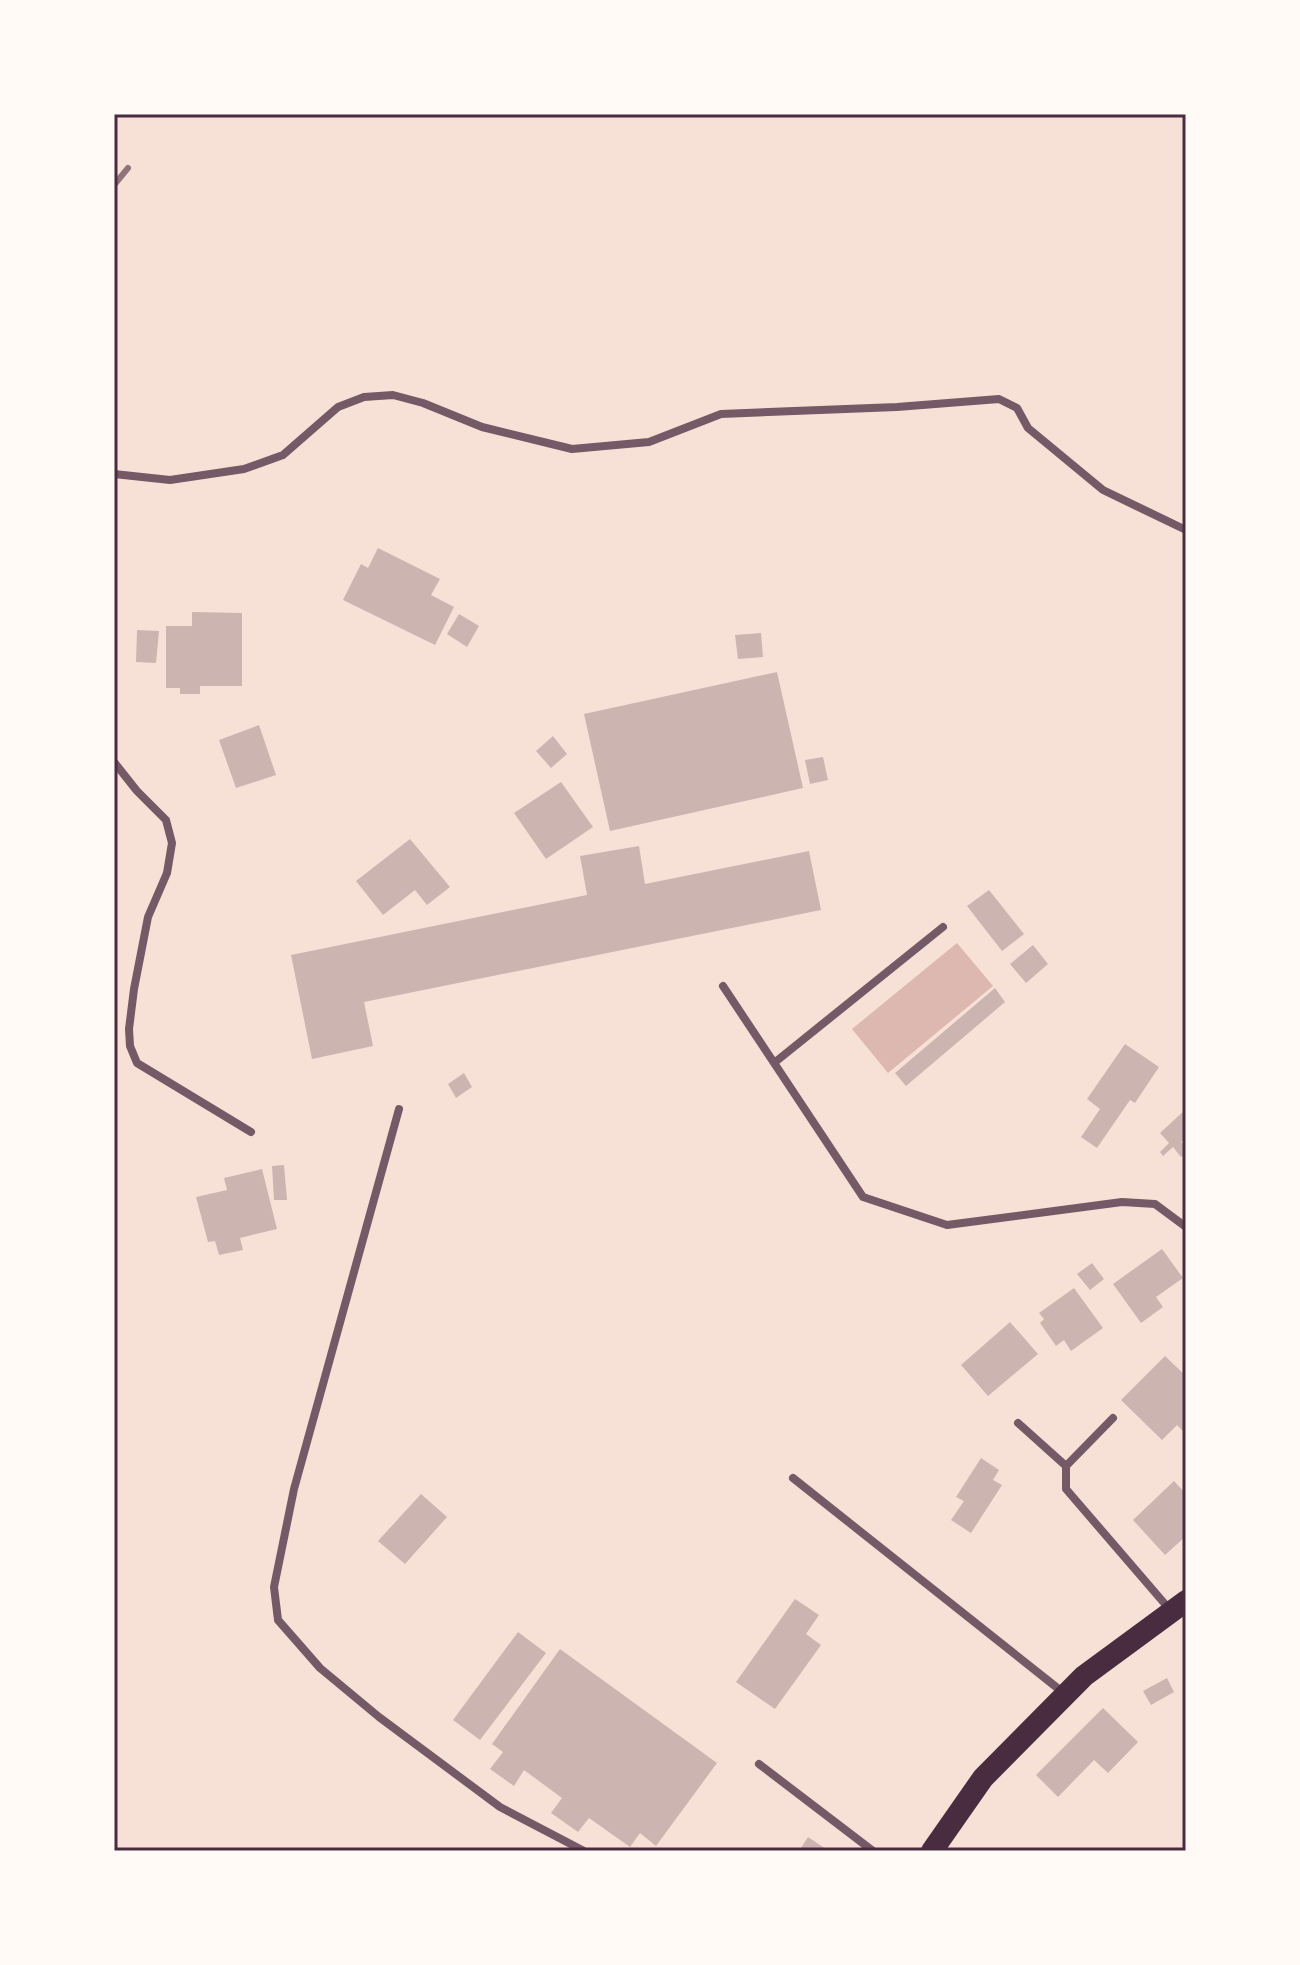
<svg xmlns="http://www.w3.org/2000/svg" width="1300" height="1965" viewBox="0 0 1300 1965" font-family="Signika,sans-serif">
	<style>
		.water { fill: #dcb8b0 }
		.building { fill: #ccb4b1 }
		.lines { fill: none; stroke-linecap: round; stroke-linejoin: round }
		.minor { stroke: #755966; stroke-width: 8 }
		.trunk { stroke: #4a2c40; stroke-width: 22 }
		.rail { stroke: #8f747c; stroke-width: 6 }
		.neatline { fill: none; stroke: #4a2c40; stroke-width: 3 }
	</style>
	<rect width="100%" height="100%" fill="#f7e1d7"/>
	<path class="water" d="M957,943L993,986L888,1073L852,1029Z"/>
	<path class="building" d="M378,548L440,579L431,595L454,607L435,645L343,600L361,564L368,568Z
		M192,612L242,613V686H200V694H180V688H166V626H192Z
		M459,614L479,626L467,647L447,634Z
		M137,630L159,631L156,663L136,662Z
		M761,633L763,657L738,659L735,635Z
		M777,672L803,788L610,831L584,714Z
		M259,725L276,775L236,788L219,740Z
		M553,736L567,754L551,768L536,751Z
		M823,757L828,780L810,784L805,760Z
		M561,782L593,827L546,859L514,813Z
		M410,839L450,887L427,905L415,890L383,915L356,881Z
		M639,846L645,884L809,851L821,910L364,1002L373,1046L312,1059L291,955L587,895L580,856Z
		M989,890L1024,934L1002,951L967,906Z
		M1033,945L1048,964L1026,983L1010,964Z
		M995,988L1005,1002L906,1086L895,1073Z
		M1125,1044L1159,1067L1135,1103L1130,1100L1097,1148L1081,1137L1100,1109L1087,1099Z
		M464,1073L472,1087L456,1098L448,1084Z
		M1186,1109V1138L1181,1142L1186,1147V1153L1181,1157L1173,1147L1163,1156L1160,1152L1169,1143L1160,1133Z
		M284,1165L287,1200H274L272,1166Z
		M262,1169L277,1229L240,1238L243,1250L219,1255L215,1241L208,1242L196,1197L227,1190L224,1178Z
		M1162,1249L1183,1278L1156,1297L1163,1307L1141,1323L1113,1284Z
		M1092,1263L1104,1279L1090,1290L1077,1274Z
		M1074,1288L1103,1328L1071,1351L1064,1340L1056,1346L1040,1323L1044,1319L1039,1313Z
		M1010,1322L1038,1354L988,1396L961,1365Z
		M1165,1356L1186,1376V1434L1177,1425L1162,1440L1121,1400Z
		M981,1458L999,1470L993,1480L1002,1485L971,1533L951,1520L964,1501L956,1497Z
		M1174,1481L1186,1494V1536L1165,1555L1133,1520Z
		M421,1494L447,1517L405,1564L378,1541Z
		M795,1599L819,1615L806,1634L821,1645L775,1709L736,1682Z
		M518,1632L546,1653L480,1740L453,1720Z
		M560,1649L717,1763L656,1846L640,1833L630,1847L589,1818L578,1832L551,1813L562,1798L524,1770L514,1786L490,1769L503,1752L492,1744Z
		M1167,1678L1174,1692L1151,1705L1143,1691Z
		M1103,1708L1138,1742L1108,1773L1094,1760L1058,1797L1036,1775Z
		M808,1837L829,1851H799Z"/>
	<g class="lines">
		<path class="minor" d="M114,474L170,480L244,469L283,455L338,407L364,397L393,395L423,403L482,427L572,449L649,442L721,414L897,407L999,399L1017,408L1028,428L1103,490L1186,530
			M114,762L137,791L166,820L172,843L167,873L148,917L134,989L129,1029L130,1046L137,1063L251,1132
			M723,986L863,1197L947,1225L1122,1202L1155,1204L1186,1227
			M774,1063L943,927
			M399,1109L294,1489L274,1587L278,1620L320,1668L379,1717L500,1807L584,1851
			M1113,1418L1066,1466V1489L1171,1611
			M1018,1423L1066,1466
			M793,1478L1065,1694
			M759,1764L873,1851"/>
		<path class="trunk" d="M932,1851L983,1778L1084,1676L1186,1601"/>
		<path class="rail" d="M114,185L128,168"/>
	</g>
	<rect width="1300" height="1965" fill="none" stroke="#fffaf5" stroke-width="232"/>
	<rect x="116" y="116" width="1068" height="1733" class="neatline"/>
</svg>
